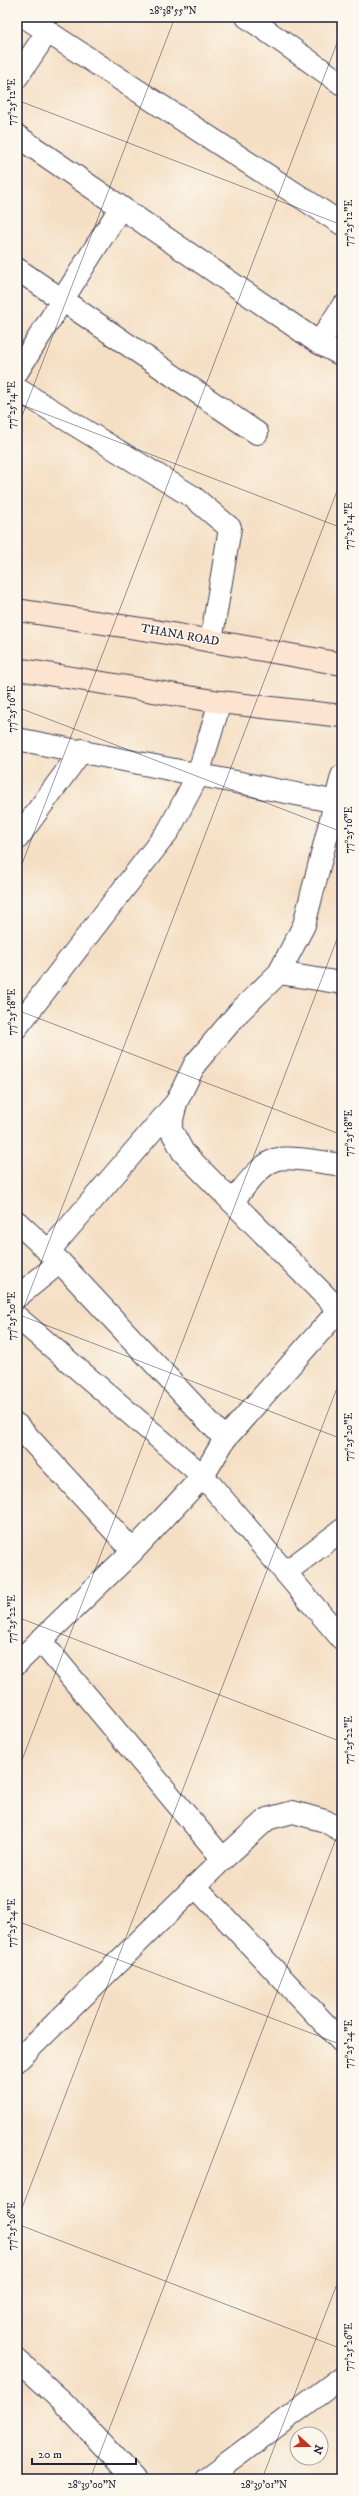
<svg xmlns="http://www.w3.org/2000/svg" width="359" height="2496" viewBox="0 0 359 2496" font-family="'IM FELL DW Pica',serif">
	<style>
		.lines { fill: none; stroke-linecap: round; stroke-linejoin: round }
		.street-casing { stroke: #423e50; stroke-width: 24 }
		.secondary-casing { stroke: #423e50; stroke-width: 24 }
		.street { stroke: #fff; stroke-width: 22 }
		.secondary { stroke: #fde4d1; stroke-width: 22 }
		.ticks { fill: none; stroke: #22223b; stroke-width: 1; stroke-opacity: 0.45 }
		.labels { text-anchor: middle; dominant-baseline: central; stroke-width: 3; stroke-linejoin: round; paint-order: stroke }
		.street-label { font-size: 12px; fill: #22223b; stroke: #fbf7ec }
		.neatline { fill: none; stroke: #22223b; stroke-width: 1.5 }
		.ticks-label { font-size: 10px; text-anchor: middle; fill: #22223b }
	</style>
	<rect width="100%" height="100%" fill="#fbf7ec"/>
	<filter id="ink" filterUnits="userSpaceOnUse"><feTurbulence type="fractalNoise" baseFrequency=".025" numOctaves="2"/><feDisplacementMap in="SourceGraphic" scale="8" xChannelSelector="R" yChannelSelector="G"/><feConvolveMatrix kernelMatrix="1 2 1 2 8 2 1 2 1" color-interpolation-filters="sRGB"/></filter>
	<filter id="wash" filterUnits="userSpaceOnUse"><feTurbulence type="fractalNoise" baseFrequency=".012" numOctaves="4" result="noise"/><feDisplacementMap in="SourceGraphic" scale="16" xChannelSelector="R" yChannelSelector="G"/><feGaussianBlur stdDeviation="0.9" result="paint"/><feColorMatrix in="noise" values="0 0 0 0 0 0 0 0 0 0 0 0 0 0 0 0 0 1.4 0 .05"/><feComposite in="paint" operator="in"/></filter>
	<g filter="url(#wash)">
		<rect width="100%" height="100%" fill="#f5dfc4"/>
	</g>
	<g filter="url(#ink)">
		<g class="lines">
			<g class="street-casing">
				<path id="street" d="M25,17L342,224
					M247,17L342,84
					M17,77L48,31
					M17,136L319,343L342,355
					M17,269L257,433
					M319,343L342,307
					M17,372L121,207
					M17,389L193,497L230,528L211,641
					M17,739L342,803
					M17,839L82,750
					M279,973L342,983
					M17,1027L169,830L198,775L220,702
					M232,1202C245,1187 256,1169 274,1160C285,1155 328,1163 342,1165
					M17,1222L60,1262L225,1439
					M48,1252L174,1105
					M17,1297L60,1262
					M17,1317L203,1476L225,1439L339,1310L183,1152L170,1128L176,1103L195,1064L239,1012L279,973L304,925L342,776
					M17,1425L133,1551
					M286,1572L342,1530
					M40,1640L223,1859
					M17,1663L133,1551L203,1476L342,1639
					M195,1886L342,2042
					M17,2061L223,1859L267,1819L293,1812L325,1821L342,1831
					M17,2360L63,2402L134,2479
					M206,2479L342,2377"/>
			</g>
			<g class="secondary-casing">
				<path id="secondary" d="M17,610L155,631L342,664
					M17,669L220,702L342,716"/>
			</g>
			<use href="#street" class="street"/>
			<use href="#secondary" class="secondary"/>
		</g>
	</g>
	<path class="ticks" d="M17,100L342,225M17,403L342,528M17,429L175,17M17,707L342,832M17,877L342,30M17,1010L342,1135M17,1314L342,1439M17,1325L342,478M17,1617L342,1742M17,1773L342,926M17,1921L342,2045M17,2221L342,1375M17,2224L342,2349M90,2479L342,1823M262,2479L342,2271"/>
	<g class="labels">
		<g class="street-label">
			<text transform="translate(180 635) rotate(10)">THANA ROAD</text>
		</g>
	</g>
	<rect width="359" height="2496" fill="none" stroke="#fbf7ec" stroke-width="44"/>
	<g transform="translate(309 2446) rotate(111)"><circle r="19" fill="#fbf7ec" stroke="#a4a2a5"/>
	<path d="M0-3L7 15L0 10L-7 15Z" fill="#c8321e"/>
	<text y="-6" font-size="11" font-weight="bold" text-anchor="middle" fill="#22223b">N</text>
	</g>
	<path d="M32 2458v6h104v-6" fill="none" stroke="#22223b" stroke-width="2"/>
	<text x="38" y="2458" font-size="12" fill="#22223b" stroke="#fbf7ec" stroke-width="3" paint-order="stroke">20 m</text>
	<rect x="22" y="22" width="315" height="2452" class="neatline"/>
	<g class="ticks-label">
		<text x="173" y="14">28°38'55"N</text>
		<text transform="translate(11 102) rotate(-90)" y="4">77°25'12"E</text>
		<text transform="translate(348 223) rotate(-90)" y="4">77°25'12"E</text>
		<text transform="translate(11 405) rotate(-90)" y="4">77°25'14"E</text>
		<text transform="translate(348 526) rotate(-90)" y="4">77°25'14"E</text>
		<text transform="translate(11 709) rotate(-90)" y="4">77°25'16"E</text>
		<text transform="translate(348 830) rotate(-90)" y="4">77°25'16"E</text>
		<text transform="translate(11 1012) rotate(-90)" y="4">77°25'18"E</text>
		<text transform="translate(348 1133) rotate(-90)" y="4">77°25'18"E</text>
		<text transform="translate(11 1316) rotate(-90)" y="4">77°25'20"E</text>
		<text transform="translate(348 1437) rotate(-90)" y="4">77°25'20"E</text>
		<text transform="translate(11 1619) rotate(-90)" y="4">77°25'22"E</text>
		<text transform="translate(348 1740) rotate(-90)" y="4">77°25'22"E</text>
		<text transform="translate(11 1923) rotate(-90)" y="4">77°25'24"E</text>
		<text transform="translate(348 2044) rotate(-90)" y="4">77°25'24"E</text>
		<text transform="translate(11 2226) rotate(-90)" y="4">77°25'26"E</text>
		<text transform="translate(348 2347) rotate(-90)" y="4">77°25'26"E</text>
		<text x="92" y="2488">28°39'00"N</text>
		<text x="264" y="2488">28°39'01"N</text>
	</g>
</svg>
